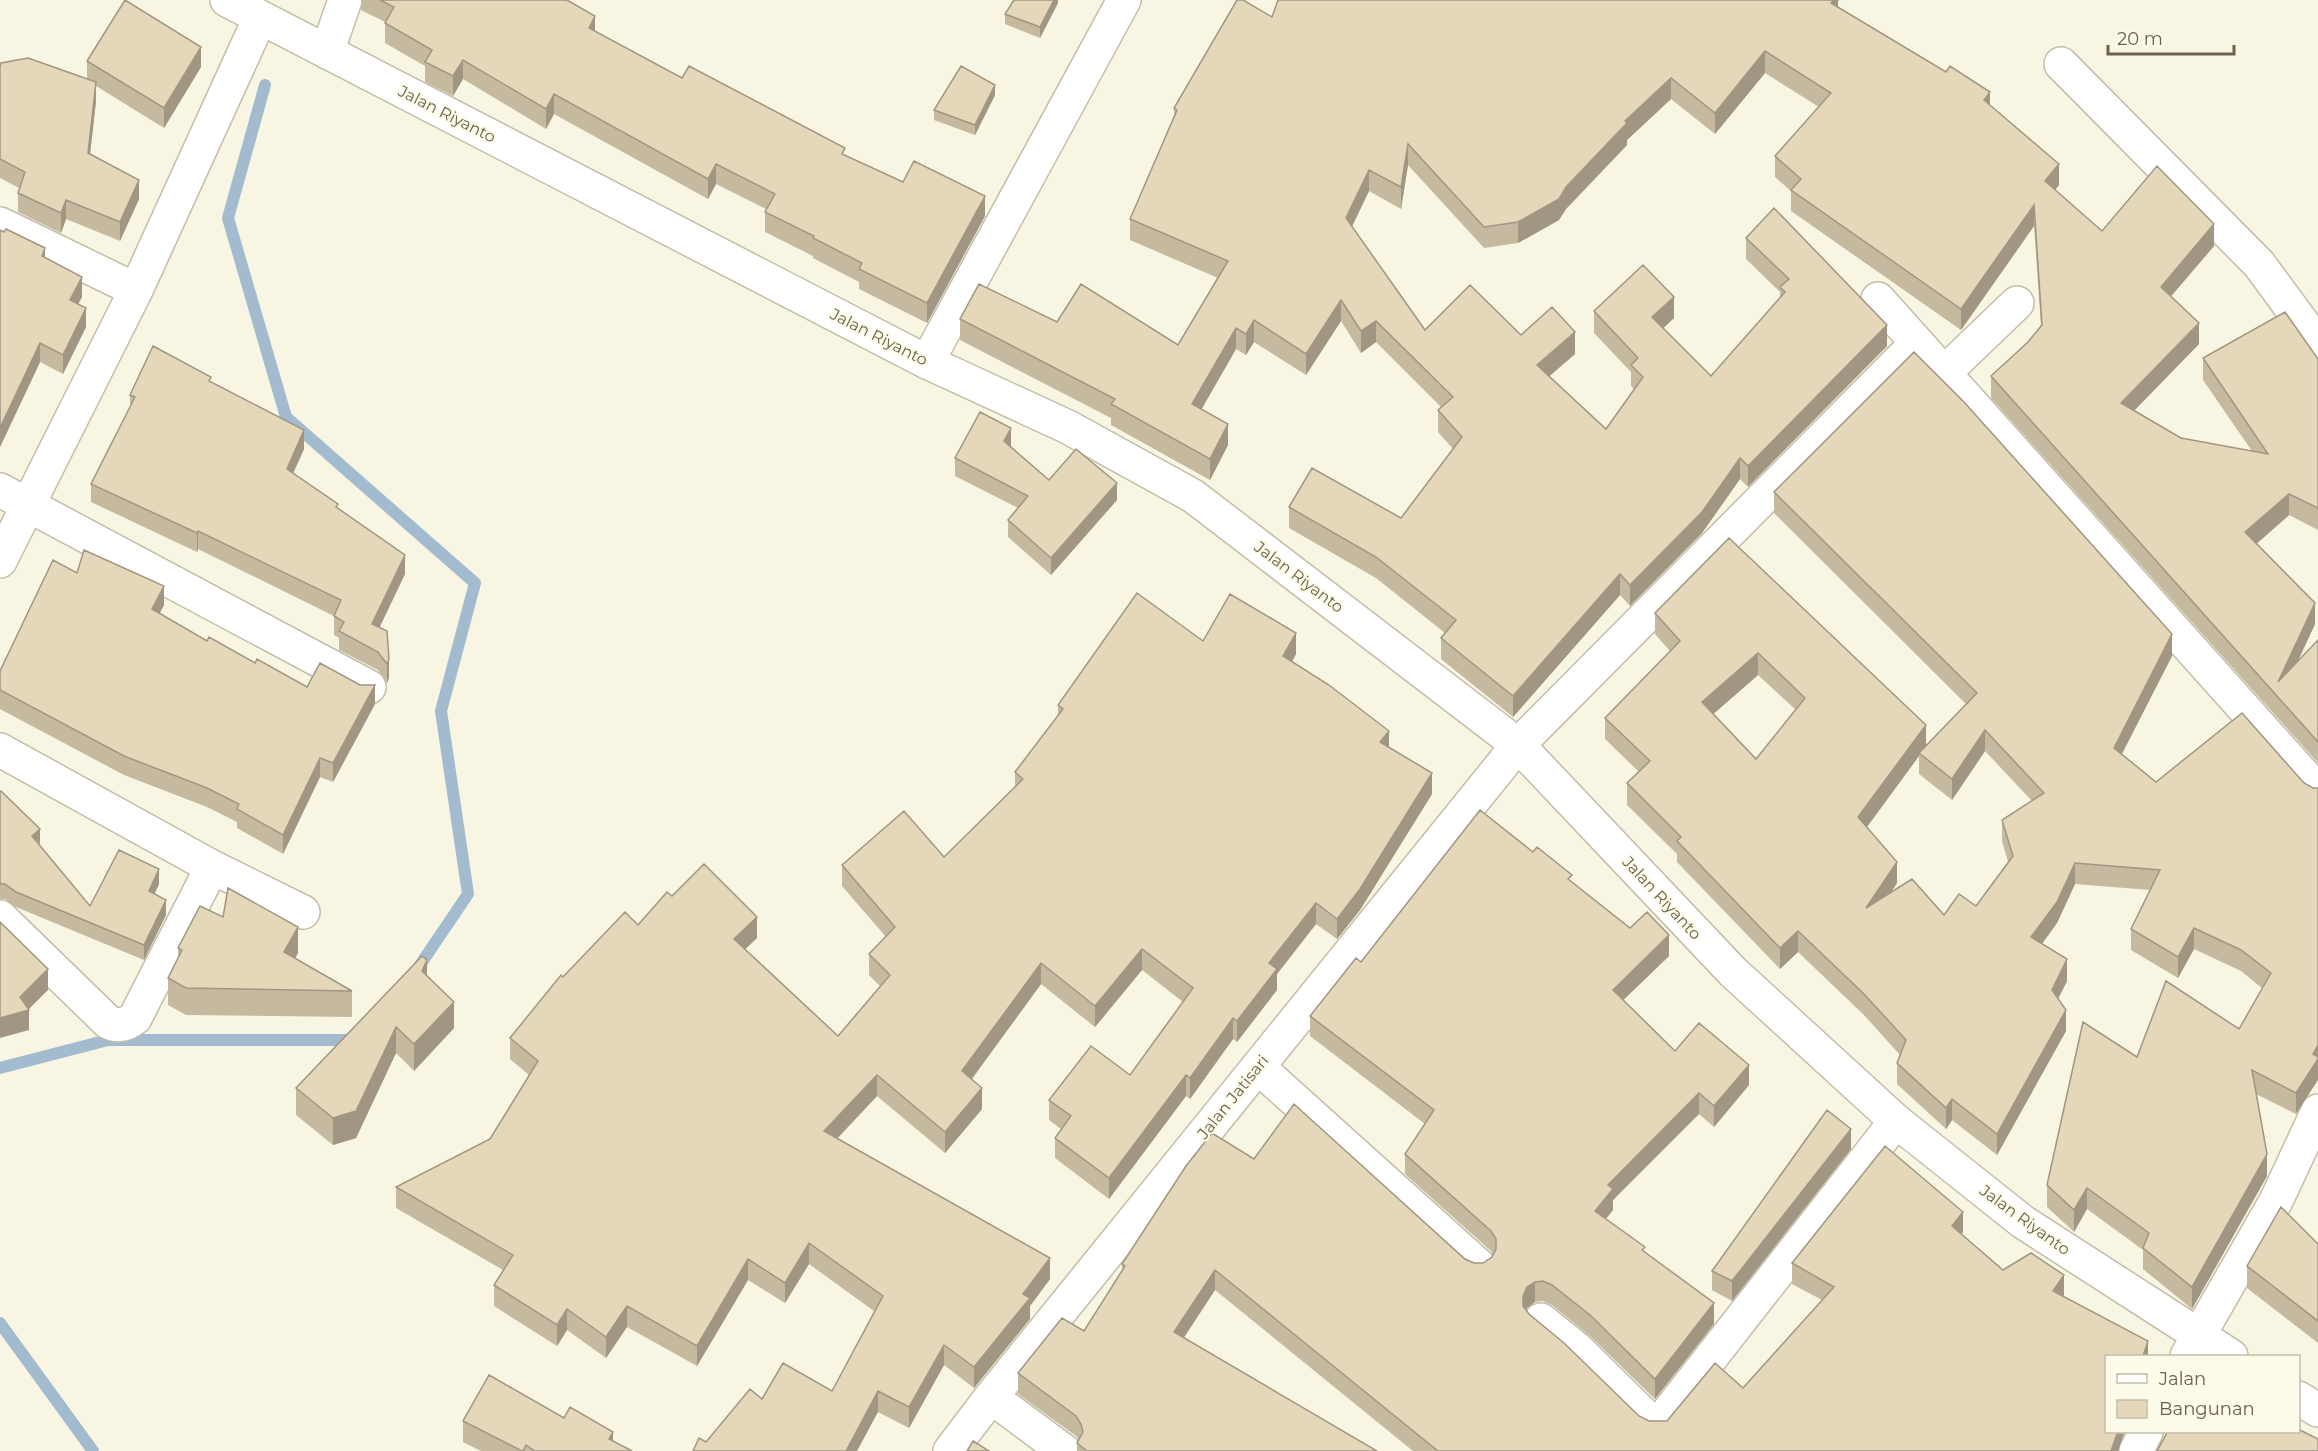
<svg xmlns="http://www.w3.org/2000/svg" width="2318" height="1451" viewBox="0 0 2318 1451" font-family="Montserrat,sans-serif">
	<style>
		.lines { fill: none; stroke-linecap: round; stroke-linejoin: round }
		.stream { stroke: #a2bbcf; stroke-width: 12 }
		.minor-casing { stroke: #c5bda9; stroke-width: 36 }
		.tertiary-casing { stroke: #c5bda9; stroke-width: 36 }
		.minor { stroke: #fff; stroke-width: 33 }
		.tertiary { stroke: #fff; stroke-width: 33 }
		.wall { fill: #c5b99f; fill-rule: evenodd }
		.shaded-wall { fill: #a09682 }
		.building { fill: #e5d7b9; stroke: #a09682; stroke-width: 1.5; fill-rule: evenodd }
		.labels { text-anchor: middle; dominant-baseline: central; stroke-width: 4.5; stroke-linejoin: round; paint-order: stroke }
		.street-label { font-size: 16px; fill: #6c614c; stroke: #fcfae8 }
	</style>
	<rect width="100%" height="100%" fill="#f8f6e2"/>
	<g class="lines">
		<path class="stream" d="M265,85L228,218L286,417L475,583L441,711L468,894L416,971
			M0,1068L108,1040H357
			M0,1323L93,1451"/>
		<g class="minor-casing">
			<path id="minor" d="M327,52L345,0
				M2061,64L2259,264L2318,344
				M0,224L136,290
				M1878,299L2318,791
				M927,362L1124,0
				M1943,374L2017,303
				M0,490L369,687
				M0,561L136,290L260,18
				M1518,745L1917,343
				M0,750L212,867L303,912
				M0,917L108,1022C118,1027 126,1025 135,1018L212,867
				M1258,1067L1478,1265
				M1541,1320L1577,1349L1652,1423L1659,1424L1896,1121
				M2187,1356L2276,1201L2318,1111
				M991,1397L1064,1451
				M2136,1451L2146,1432"/>
		</g>
		<g class="tertiary-casing">
			<path id="tertiary" d="M227,0L927,362L1068,427L1193,496L1518,745L1733,972L1896,1121L2023,1222L2231,1356
				M2298,1398L2318,1410
				M950,1451L991,1397L1518,745"/>
		</g>
		<use href="#minor" class="minor"/>
		<use href="#tertiary" class="tertiary"/>
	</g>
	<path class="wall" d="M361,0H567L595,32L682,78L903,182L985,216L927,323L859,289V282L813,258V256L765,232V212L766,209L716,184L708,199L554,114L546,129L463,79L453,96L425,82V66L385,43V22L361,10Z
		M1058,0V3L1040,38L1005,24V14Z
		M1838,2V7L1990,105L2059,185L2055,190L2102,231L2214,246L2171,296L2199,344L2134,411L2181,438L2252,451L2203,380V358L2318,359V530L2289,515L2256,544L2315,624L2298,661L2318,640V763L1991,398V376L2028,342L2041,327L2034,226L1961,330L1791,211V191L1775,177V156L1819,107L1765,73L1715,134L1671,99L1627,140V145L1566,209L1559,220L1518,243L1484,248L1408,165L1401,209L1369,191L1352,226L1425,330L1521,335L1575,354L1549,376L1606,429L1634,389L1631,386V372L1594,333V311L1674,318L1663,328L1711,376L1780,298V292L1746,259V238L1887,346L1748,487L1740,479L1702,533L1630,606L1620,595L1513,717L1441,659V638L1445,633L1376,578L1289,528V507L1401,518L1453,449L1438,432V410L1441,407L1376,342L1361,353L1341,321L1306,375L1254,342L1246,355L1236,349L1201,409L1228,445L1210,480L1111,425V418L960,340V319L1057,322L1178,345L1218,278L1130,240V219L1174,117V108L1272,17Z
		M87,61L201,67L164,128L96,86V101L90,154L139,199L120,241L66,219L61,233L18,212V193L19,188L0,178V66L87,79Z
		M995,95L975,135L934,120V110Z
		M0,230L45,258L82,297L78,304L86,327L63,374L40,362L0,447Z
		M211,382L304,449L293,473L338,509L405,574L379,628L387,631L389,678L387,683L378,670L339,650V638L334,635V616L198,549L197,552L91,502V484L130,407V395Z
		M1010,446L1049,480L1117,500L1051,575L1008,537V520L1018,508L955,476V458Z
		M1774,492L2172,656L2122,754L2156,782L2304,783L2313,788L2296,1114L2256,1094L2267,1176L2192,1309L2143,1269V1250L2087,1209L2074,1232L2047,1207V1185L2137,1057L2239,1029L2262,988L2241,971L2194,949L2178,978L2131,950V929L2150,890L2075,884L2057,923L2042,944L2067,981L2058,998L2066,1031L1997,1155L1952,1120L1946,1129L1897,1084V1063L1900,1055L1864,1015L1798,952L1780,969L1677,862V854L1627,805V783L1639,772L1605,739V718L1670,651L1655,634V613L1729,538L1926,746L1966,704L1774,513ZM1758,675L1796,710L1756,759L1713,714ZM1985,751L2032,801L2002,820V841L2008,862L1976,906L1944,915L1891,892L1897,883L1867,827L1919,756V774L1952,800Z
		M77,573L164,605L160,613L207,641L307,687L375,704L333,782L320,777L283,854L237,828V822L207,807L124,775L0,709V671Z
		M1203,641L1296,654L1292,662L1389,747L1432,794L1360,910L1337,939L1316,924L1277,974V990L1237,1042L1233,1039L1190,1099L1186,1096L1109,1199L1055,1158V1138L1061,1129L1049,1120V1100L1130,1075L1183,1002L1142,970L1095,1027L1041,984L972,1079L982,1109L945,1153L877,1096L837,1139L1050,1279L1030,1306V1319L974,1388L944,1365L909,1428L878,1412L706,1442L762,1399L832,1391L874,1311L809,1264L785,1303L748,1280L697,1366L627,1327L606,1358L567,1330L557,1346L494,1306V1285L503,1270L396,1208V1187L490,1139L529,1075L510,1059V1038L563,977L638,925L672,896L757,938L745,949L838,1036L880,986L869,975V954L886,937L842,886V865L944,857L1015,787V772L1058,716V705Z
		M0,792L39,845L90,906L159,884L154,894L166,915L144,960L16,907L5,899H0Z
		M1572,882L1630,928L1669,956L1623,1000L1675,1051L1749,1085L1714,1127L1699,1114L1613,1200V1210L1606,1219L1645,1252L1714,1324L1655,1399L1590,1336L1552,1305L1543,1301L1535,1302L1527,1308L1526,1310L1529,1314L1639,1416L1649,1421H1667L1743,1388L1822,1300L1792,1284V1263L1963,1232L1961,1234L2003,1270L2064,1295L2063,1296L2148,1356L2118,1451H1413L1215,1290L1184,1338L1377,1451H1077V1443L1079,1440L1076,1436L1018,1394V1373L1084,1331L1122,1271V1264L1254,1159L1474,1263H1483L1492,1257L1493,1255L1491,1251L1405,1174V1154L1425,1124L1310,1036V1016L1361,962Z
		M178,948L298,953L295,958L352,991V1017L186,1015L168,1005V978L178,958Z
		M427,976L454,1028L414,1071L396,1053L356,1138L333,1145L296,1115V1088Z
		M1851,1149L1732,1301L1712,1290V1271Z
		M2318,1244V1343L2247,1288V1266Z
		M564,1418L632,1451H481L463,1442V1421Z"/>
	<path class="shaded-wall" d="M1054,0H1058V3L1040,38V27Z
		M1832,0H1839L1838,2V14L1831,25Z
		M595,16V35L589,28Z
		M201,47V67L164,128V108Z
		M1765,51V73L1715,134V113Z
		M463,60V79L453,96V76Z
		M1671,78V99L1627,140V145L1566,209L1559,220L1518,243V222L1566,187L1625,121Z
		M96,82V101L88,172V153Z
		M995,85V95L975,135V125Z
		M1990,92V113L1984,100Z
		M554,94V114L546,129V109Z
		M1408,144V165L1401,209V187Z
		M716,164V184L708,199V179Z
		M2059,164V185L2045,202V181Z
		M1369,170V191L1346,239V218Z
		M139,180V199L120,241V222Z
		M985,196V216L927,323V303Z
		M66,200V219L61,233V213Z
		M2034,205V226L1961,330V309Z
		M2214,224V246L2161,308V287Z
		M45,248V267L42,256Z
		M82,277V297L70,319V300Z
		M1674,297V318L1652,339V317Z
		M1341,300V321L1306,375V354Z
		M86,308V327L63,374V355Z
		M1254,320V342L1246,355V334Z
		M1376,321V342L1361,353V331Z
		M2199,323V344L2121,424V403Z
		M1887,325V346L1748,487V466Z
		M1236,328V349L1192,426V404Z
		M1575,332V354L1537,387V365Z
		M40,343V362L0,447V428Z
		M1228,424V445L1210,480V459Z
		M1011,428V446L1004,458V441Z
		M304,430V449L287,487V469Z
		M1740,458V479L1702,533L1630,606V585Z
		M1117,483V500L1051,575V558Z
		M2289,494V515L2245,554V532Z
		M198,531V549L197,552V533Z
		M405,555V574L372,643V624Z
		M1620,574V595L1513,717V696Z
		M164,586V605L152,627V609Z
		M2315,603V624L2280,699L2278,682Z
		M1296,633V654L1283,677V656Z
		M2172,634V656L2114,769V748Z
		M1758,653V675L1702,724V702Z
		M389,659V678L387,683V664Z
		M375,685V704L333,782V763Z
		M1926,725V747L1919,753V756L1858,839V817Z
		M1985,730V751L1952,800V779Z
		M1389,731V752L1380,742Z
		M320,758V777L283,854V835Z
		M1432,773V794L1360,910L1337,939V919Z
		M40,829V844L32,836Z
		M1897,862V883L1866,929V908Z
		M2075,863V884L2057,923L2031,959V937Z
		M159,869V884L149,906V891Z
		M166,900V915L144,960V945Z
		M1316,903V924L1277,974V990L1237,1042V1021L1269,963Z
		M757,917V938L734,960V939Z
		M298,927V953L284,978V952Z
		M2194,928V949L2178,978V957Z
		M1798,931V952L1780,969V948Z
		M1669,935V956L1613,1010V990Z
		M1142,949V970L1095,1027V1006Z
		M2067,959V981L2052,1011V990Z
		M427,960V986L422,971Z
		M1041,963V984L962,1092V1071Z
		M48,969V990L28,1010H29V1030L0,1038V1018Z
		M454,1002V1028L414,1071V1044Z
		M2066,1010V1031L1997,1155V1134Z
		M1233,1018V1039L1190,1099V1078Z
		M396,1027V1053L356,1138L333,1145V1118Z
		M2318,1045V1080L2296,1114V1093L2313,1054Z
		M1749,1065V1085L1714,1127V1106Z
		M877,1075V1096L824,1152V1131Z
		M1186,1075V1096L1109,1199V1178Z
		M982,1088V1109L945,1153V1132Z
		M1699,1093V1114L1613,1200V1210L1595,1231V1211L1608,1185Z
		M1952,1099V1120L1946,1129V1108Z
		M1851,1129V1149L1732,1301V1281Z
		M2267,1154V1176L2192,1309V1287Z
		M2087,1188V1209L2074,1232V1210Z
		M1963,1212V1232L1952,1246V1226Z
		M809,1243V1264L785,1303V1283Z
		M1050,1258V1279L1030,1306V1319L974,1388V1367L1023,1294Z
		M748,1259V1280L697,1366V1346Z
		M1215,1270V1290L1174,1352V1332Z
		M2064,1275V1295L2053,1311V1291Z
		M1535,1282V1302L1527,1308L1523,1317V1296L1527,1287Z
		M1714,1303V1324L1655,1399V1379Z
		M627,1306V1327L606,1358V1337Z
		M567,1309V1330L557,1346V1325Z
		M2148,1341V1356H2143Z
		M944,1345V1365L909,1428V1407Z
		M878,1391V1412L857,1451H846Z
		M2118,1431H2125L2118,1451H2111Z
		M613,1432V1451L609,1439Z"/>
	<path class="building" d="M125,0L201,47L164,108L87,61Z
		M380,0H567L595,16L589,28L682,78L689,66L845,148L842,154L903,182L914,161L985,196L927,303L859,269L862,263L813,238L814,236L765,212L775,194L716,164L708,179L554,94L546,109L463,60L453,76L425,62L432,50L385,23L394,7Z
		M1014,0H1054L1040,27L1005,14Z
		M1237,0H1243L1272,17L1278,0H1834L1831,3L1946,72L1950,66L1990,92L1984,100L2059,164L2045,181L2102,231L2157,166L2214,224L2161,287L2199,323L2121,403L2181,438L2268,454L2203,358L2285,312L2318,359V508L2289,494L2245,532L2315,603L2278,682L2318,640V742L1991,376L2028,342L2042,325L2034,205L1961,309L1791,190L1801,179L1775,156L1831,93L1765,51L1715,113L1671,78L1625,121L1627,123L1566,187L1559,199L1518,222L1484,227L1408,144L1401,187L1369,170L1346,218L1425,330L1470,285L1521,335L1552,307L1575,332L1537,365L1606,429L1643,377L1631,365L1638,358L1594,311L1643,265L1674,297L1652,317L1711,376L1785,292L1780,287L1789,279L1746,238L1774,208L1887,325L1748,466L1740,458L1702,512L1630,585L1620,574L1513,696L1441,638L1456,620L1376,557L1289,507L1312,468L1401,518L1462,437L1438,410L1453,397L1376,321L1361,331L1341,300L1306,354L1254,320L1246,334L1236,328L1192,404L1228,424L1210,459L1111,404L1115,399L960,319L979,284L1057,322L1081,284L1178,345L1228,261L1130,219L1177,110L1174,108Z
		M28,58L96,82L88,153L139,180L120,222L66,200L61,213L18,193L25,172L0,159V66L1,63Z
		M961,66L995,85L975,125L934,110Z
		M6,229L45,248L42,256L82,277L70,300L86,308L63,355L40,343L0,428V230L4,232Z
		M153,346L211,377L209,381L304,430L287,469L338,504L336,507L405,555L372,624L387,631L389,659L387,664L378,652L339,631L344,622L334,616L341,600L198,531L197,533L91,484L135,397L130,395Z
		M1914,352L1964,402L2172,634L2114,748L2156,782L2242,713L2304,783L2313,788H2318V1045L2313,1054L2318,1057V1059L2296,1093L2252,1070L2267,1154L2192,1287L2143,1248L2149,1233L2087,1188L2074,1210L2047,1185L2083,1022L2137,1057L2166,981L2239,1029L2271,973L2241,950L2194,928L2178,957L2131,929L2160,870L2075,863L2057,902L2031,937L2067,959L2052,990L2066,1010L1997,1134L1952,1099L1946,1108L1897,1063L1906,1040L1864,994L1798,931L1780,948L1677,841L1681,837L1627,783L1650,761L1605,718L1680,641L1655,613L1729,538L1926,725L1858,817L1897,862L1866,908L1912,879L1944,915L1959,894L1976,906L2013,856L2002,820L2044,793L1985,730L1952,779L1919,753L1977,693L1774,492ZM1758,653L1805,698L1756,759L1702,702Z
		M980,412L1011,428L1004,441L1049,480L1076,449L1117,483L1051,558L1008,520L1028,496L955,458Z
		M84,550L164,586L152,609L207,641L209,637L255,663L257,659L307,687L320,663L360,685H375L333,763L320,758L283,835L237,809L239,804L207,788L124,756L0,690V671L53,560L77,573Z
		M1137,593L1203,641L1230,594L1296,633L1283,656L1329,685L1389,731L1380,742L1432,773L1360,889L1337,919L1316,903L1269,963L1277,969L1237,1021L1233,1018L1190,1078L1186,1075L1109,1178L1055,1138L1071,1116L1049,1100L1091,1046L1130,1075L1193,988L1142,949L1095,1006L1041,963L962,1071L982,1088L945,1132L877,1075L824,1131L1050,1258L1023,1294L1030,1298L974,1367L944,1345L909,1407L878,1391L846,1451H693L699,1438L706,1442L750,1389L762,1399L783,1363L832,1391L883,1296L809,1243L785,1283L748,1259L697,1346L627,1306L606,1337L567,1309L557,1325L494,1285L513,1255L396,1187L490,1139L538,1061L510,1038L561,975L563,977L625,912L638,925L667,892L672,896L704,864L757,917L734,939L838,1036L890,975L869,954L895,927L842,865L904,811L944,857L1023,779L1015,772L1063,709L1058,705Z
		M1,791L40,829L32,836L90,906L119,850L159,869L149,891L166,900L144,945L16,892L5,884H0V792Z
		M1480,810L1533,852L1537,847L1572,875L1568,879L1630,928L1647,912L1669,935L1613,990L1675,1051L1699,1023L1749,1065L1714,1106L1699,1093L1608,1185L1613,1189L1595,1211L1645,1247L1642,1250L1714,1303L1655,1379L1590,1315L1552,1285L1543,1281L1535,1282L1527,1287L1523,1296V1306L1529,1314L1564,1343L1639,1416L1649,1421H1667L1715,1363L1743,1388L1834,1287L1792,1263L1885,1146L1963,1212L1952,1226L2003,1270L2031,1253L2064,1275L2053,1291L2148,1341L2143,1356H2106V1431H2118L2111,1451H1438L1215,1270L1174,1332L1377,1451H1087L1077,1443L1083,1432L1081,1424L1076,1416L1018,1373L1062,1318L1084,1331L1125,1266L1122,1264L1186,1166L1212,1133L1254,1159L1294,1104L1465,1259L1474,1263H1483L1492,1257L1496,1249V1239L1491,1231L1405,1154L1434,1110L1310,1016L1356,958L1361,962Z
		M228,888L298,927L284,952L352,991L186,988L168,978L182,950L178,948L200,906L223,917Z
		M0,922L48,969L20,997L29,1010L0,1018Z
		M422,956L427,960L422,971L454,1002L414,1044L396,1027L356,1111L333,1118L296,1088Z
		M1827,1110L1851,1129L1732,1281L1712,1271Z
		M2281,1207L2318,1244V1321L2247,1266Z
		M489,1375L564,1418L570,1407L613,1432L609,1439L632,1451H535L526,1445L523,1451H522L463,1421Z
		M2298,1429L2318,1439V1451H2157L2168,1431H2298Z
		M973,1441L989,1451H967Z"/>
	<g class="labels">
		<g class="street-label">
			<text transform="translate(447 114) rotate(27)">Jalan Riyanto</text>
			<text transform="translate(879 337) rotate(27)">Jalan Riyanto</text>
			<text transform="translate(1299 577) rotate(37)">Jalan Riyanto</text>
			<text transform="translate(1662 898) rotate(47)">Jalan Riyanto</text>
			<text transform="translate(1233 1097) rotate(-51)">Jalan Jatisari</text>
			<text transform="translate(2025 1220) rotate(36)">Jalan Riyanto</text>
		</g>
	</g>
	<rect x="2105" y="1355" width="195" height="78" fill="#fcfae8" stroke="#c2bdaa" stroke-width="1.5"/>
	<rect x="2117" y="1374" width="30" height="9" fill="#ffffff" stroke="#c2bdaa" stroke-width="1.5"/>
	<text x="2159" y="1385" font-size="18" fill="#6c614c">Jalan</text>
	<rect x="2117" y="1400" width="30" height="18" fill="#e5d7b9" stroke="#c2bdaa" stroke-width="1.5"/>
	<text x="2159" y="1415" font-size="18" fill="#6c614c">Bangunan</text>
	<path d="M2108 45v9h126v-9" fill="none" stroke="#6c614c" stroke-width="3"/>
	<text x="2117" y="45" font-size="18" fill="#6c614c" stroke="#fcfae8" stroke-width="4.5" paint-order="stroke">20 m</text>
</svg>
